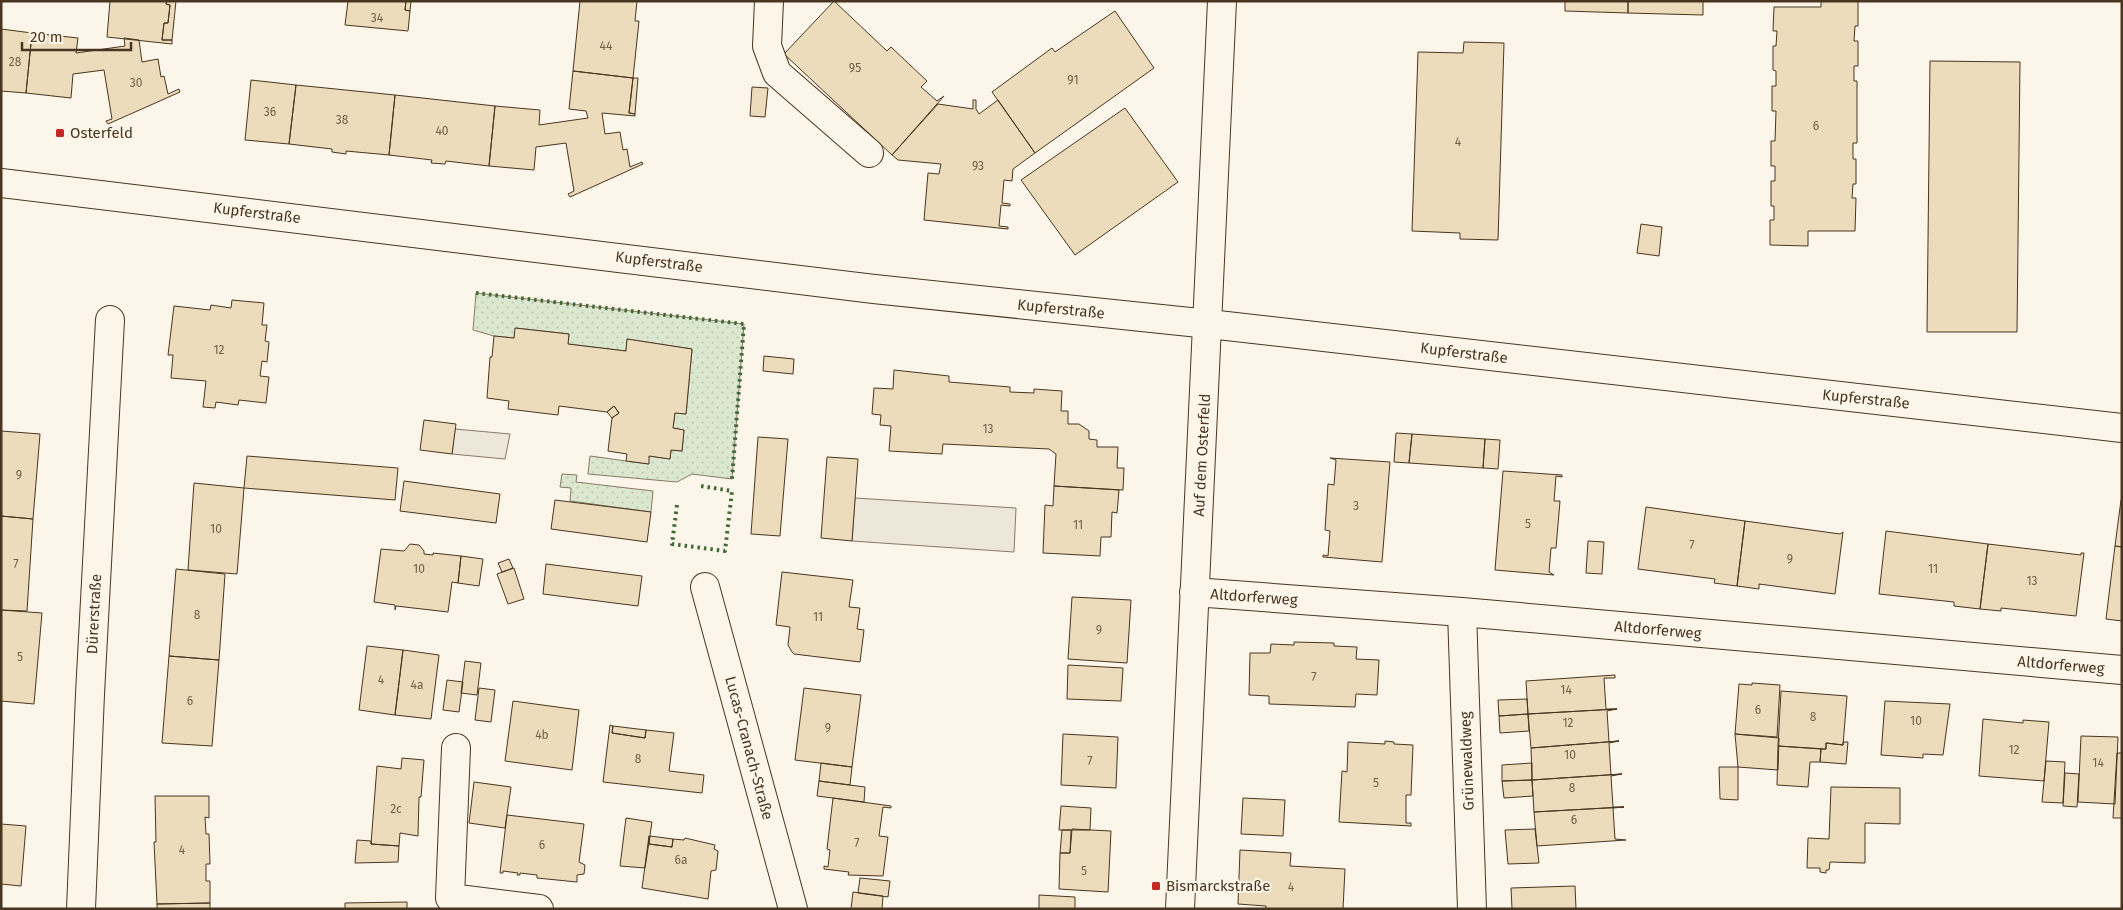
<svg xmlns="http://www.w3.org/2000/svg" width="2123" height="910" viewBox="0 0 2123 910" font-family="'Fira Sans',sans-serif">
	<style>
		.grass { fill: url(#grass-dots); stroke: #887966 }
		.parking { fill: #ede7d9; stroke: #887966 }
		.building { fill: #ecdcbc; stroke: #4a3520 }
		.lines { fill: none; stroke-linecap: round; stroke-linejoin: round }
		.minor-casing { stroke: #4a3520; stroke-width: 30 }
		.minor { stroke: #fbf6e9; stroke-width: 28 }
		.hedge { stroke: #436837; stroke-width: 4; stroke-dasharray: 2.5 4; stroke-linecap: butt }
		.poi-dot { fill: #c62828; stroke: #fbf6e9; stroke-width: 2 }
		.labels { text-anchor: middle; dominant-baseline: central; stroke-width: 4; stroke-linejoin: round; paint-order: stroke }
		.number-label { font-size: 12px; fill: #725f47 }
		.poi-label { font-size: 15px; fill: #4a3520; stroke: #fbf6e9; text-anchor: start }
		.street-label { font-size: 15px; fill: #4a3520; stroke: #fbf6e9 }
	</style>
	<defs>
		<pattern id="grass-dots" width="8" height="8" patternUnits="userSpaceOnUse" patternTransform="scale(1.25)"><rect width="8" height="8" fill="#dce7d0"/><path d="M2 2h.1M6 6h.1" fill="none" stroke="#bec7b2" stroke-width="1.8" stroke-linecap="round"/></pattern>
	</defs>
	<rect width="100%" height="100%" fill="#fbf6e9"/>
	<path class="grass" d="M476,293L744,324L732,479L692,474L677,482L588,474L590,456L648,464L649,456L670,459L671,450L682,451L684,430L673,428L675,413L686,414L692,349L627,339L626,351L568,344L569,334L516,328L514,338L494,336L473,330Z
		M562,474L577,475L576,482L653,491L651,512L570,501L571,488L560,487Z"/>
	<path class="parking" d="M455,429L510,434L505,459L452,454Z
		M855,498L1016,508L1014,552L852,541Z"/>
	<path class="building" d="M110,1H167L166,4L170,5L168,23H164L162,40H172V44L107,37Z
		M167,1H176L172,40H162L164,23H168L170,5L166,4Z
		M348,1H406L405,10L410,11L408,31L345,25Z
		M406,1H411L410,11L405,10Z
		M580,1H637L635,21H639L633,78L573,71Z
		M834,1L887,51L891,47L927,81L921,87L937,101L944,96L892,155L784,54Z
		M1565,1H1628V13L1565,11Z
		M1628,1H1703V15L1628,13Z
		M1821,1H1858V26H1855L1854,41H1858V66H1854V81H1857V143H1853V159H1856V184H1853L1852,198H1856L1855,231H1808V246L1770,245V220H1774V206H1771V181H1775V166H1771V141H1775L1776,111H1772V86H1776V71L1773,70V46H1776L1777,31H1773L1774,7H1821Z
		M1115,11L1154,68L1035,153L992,92L1052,48L1055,52Z
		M1,29L32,33L26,93L1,91Z
		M32,33L78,38L76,53L125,46L124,38L139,40L142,62L158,59L161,77L164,76L168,94L179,89L180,92L108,124L106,121L112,119L104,70L73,74L71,98L26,93Z
		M1464,42L1504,43L1498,240L1460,239V233L1412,231L1418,52L1463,53Z
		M1930,61L2020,62L2017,332H1927Z
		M573,71L633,78L629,113L635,114V116L602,113L605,134L620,132L623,150L627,149L630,167L642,162L643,164L570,197L568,194L574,191L566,143L536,147L534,170L489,166L495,106L540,110L539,125L588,118L586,111L569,109Z
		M633,78H638L635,114L629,113Z
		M251,80L296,85L289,144L245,140Z
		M296,85L395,95L389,155L346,151V154L332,152V149L289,144Z
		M752,87L768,88L765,117L750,116Z
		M395,95L495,106L489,166L446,161L445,164L431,163L432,160L389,155Z
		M973,100H976V109L979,114L998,100L1035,153L1013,169L1012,181L1004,180L1002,203L1010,204V206L1001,205L999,226L1008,227V229L924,220L928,173L939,174L941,164L898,160L892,155L938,104L973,109Z
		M1125,108L1178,182L1075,255L1021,180Z
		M1641,224L1662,227L1659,256L1637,253Z
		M232,300L264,303L262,325H267L265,341L269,342L267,362L262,361L260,376L269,377L266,403L239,400L238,405L216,402L215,408L203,407L206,381L171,378L173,355H168L174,306L210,310L211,305L231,308Z
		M515,328L569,334L568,344L626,351L627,339L692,349L686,414L675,413L673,428L684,430L682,451L671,450L670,459L649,456V464L626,461L627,454L608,451L612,418L619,413L614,406L607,412L559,406L558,415L508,409L509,401L487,398L490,357H492L494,336L514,338Z
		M764,356L794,359L793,374L763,371Z
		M894,370L949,376V382L1010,387V392L1034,393V389L1062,391L1061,411H1068V424H1079L1089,431V439L1097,440V447H1118L1117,468H1124L1123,490L1054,486L1056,454L1049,449L943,444L942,454L889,451L891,426L880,425L881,415L872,414L874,388L893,389Z
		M614,406L619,413L612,418L607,412Z
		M424,420L456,424L452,454L420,450Z
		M1,431L40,434L33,519L1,516Z
		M1396,433L1412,434L1409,463L1394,462Z
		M1412,434L1485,439L1483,468L1409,463Z
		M758,437L788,439L780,536L751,534Z
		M1485,439L1500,440L1498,469L1483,468Z
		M247,456L398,468L395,500L244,488Z
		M827,457L858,459L852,541L821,538Z
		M1330,458L1390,462L1382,562L1323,557V555L1328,556L1330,531L1325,530L1328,484L1334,485L1336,460Z
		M1503,471L1562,475V477L1556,476L1554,501H1560L1556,548H1551L1549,572L1554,575L1495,570Z
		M404,481L500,494L496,523L400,511Z
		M194,483L244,488L237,574L188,570Z
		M1054,486L1119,490L1117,513L1112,512L1111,537H1101L1100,556L1043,553L1045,505L1053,506Z
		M555,500L651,512L647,542L551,529Z
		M2121,500H2122V547L2115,546Z
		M1646,507L1745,521L1737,586L1714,583L1715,579L1638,569Z
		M1,516L33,519L27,611L1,610Z
		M1745,521L1840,534L1843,532L1835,594L1759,584V589L1737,586Z
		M1886,531L1988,544L1980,609L1954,606V602L1879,594Z
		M1588,541L1604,542L1602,574L1586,573Z
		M410,544L419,545L424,551V554L433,555V553L461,556L458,583L452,582L448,612L396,606L395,610V605L374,602L381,549L404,551Z
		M1988,544L2081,555V553H2084L2076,616L2001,608V611L1980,609Z
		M2115,546L2122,547V621L2106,619Z
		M461,556L483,559L479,586L458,583Z
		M509,559L513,568L502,572L498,563Z
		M546,564L642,576L638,606L543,594Z
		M514,568L524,599L508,604L497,574Z
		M176,569L225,574L219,660L169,656Z
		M782,572L853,580L849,607L860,608L857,629L864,630L860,662L794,654L792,652L788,645L790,627L776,625Z
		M1072,597L1131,600L1127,663L1068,659Z
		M1,610L42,613L34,704L1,701Z
		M1294,642L1334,643V646L1357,647L1356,659L1379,660L1377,695L1356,694L1355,707L1269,704V696L1249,695L1250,653H1270L1271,644L1294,645Z
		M367,646L403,650L395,715L359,710Z
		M403,650L439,655L431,719L395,715Z
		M169,656L219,660L212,746L162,743Z
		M465,661L481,663L477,695L461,693Z
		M1068,665L1123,668L1121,701L1067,699Z
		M1615,675V678H1604L1606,709H1617L1528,714L1526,681Z
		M447,680L463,682L459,712L443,710Z
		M1752,683L1780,685L1777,737L1735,734L1739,684L1752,685Z
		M479,688L495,690L491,722L475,720Z
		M804,688L861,695L852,767L795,760Z
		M1781,691L1847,696L1843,745L1826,743V749L1778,746Z
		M1527,699L1528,714L1499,716L1498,700Z
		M513,701L579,710L572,770L505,761Z
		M1885,701L1950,704L1943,755L1923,754V758L1881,755Z
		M1617,709L1607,711L1609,742L1619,741L1531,748L1528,714Z
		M1528,714L1529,731L1500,733L1499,716Z
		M1983,719L2023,723V720L2049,722L2044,781L1979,776Z
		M610,725L613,726L612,733L645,738L646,730L674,733L669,771L704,775L702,793L603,782Z
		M613,726L646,730L645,738L612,733Z
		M1063,734L1118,737L1116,788L1061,785Z
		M1735,734L1779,738L1778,770L1738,767Z
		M2081,736L2118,737L2115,804L2078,802Z
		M1385,741L1394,742V744L1413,745L1411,795H1406V823H1411V826L1339,822L1342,771L1347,772L1348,742L1385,744Z
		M1619,741L1609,743L1611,775L1622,774L1532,780L1531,748Z
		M1843,742H1848L1846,764L1820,762L1821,749H1826V743L1843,745Z
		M1778,746L1821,749L1820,762H1810L1808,787L1777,785Z
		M2117,753H2122V818H2113Z
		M402,758L424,760L421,797H419L418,836L400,833L399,846L371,844L377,766L401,769Z
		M2046,761L2065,762L2063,803L2042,802Z
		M821,763L852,767L850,785L819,781Z
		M1532,763V780L1502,781V765Z
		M1719,767H1738V800L1720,799Z
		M2065,773L2079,774L2077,807L2063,806Z
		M1622,774L1611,776L1613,807H1624L1534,812L1532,780Z
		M1532,780L1533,796L1504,798L1502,781Z
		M819,781L865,787L864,802L817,796Z
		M474,782L511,787L505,828L469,823Z
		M1831,787L1900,788V824L1865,823V863L1830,862L1829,870H1826V873L1820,872V868H1807L1808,838L1829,839Z
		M155,796H209V818L205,817L206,834H209L210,864H206V881H210V903L157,904L154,842H156Z
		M833,798L891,806V808L883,807L879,836L888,837L883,876L848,875L849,872L824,869V866L828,867L830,850L827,849Z
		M1243,798L1285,800L1283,836L1241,834Z
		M1061,806L1091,808L1090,830H1059Z
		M1624,807L1613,808L1615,839L1626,840L1537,846L1534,812Z
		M507,815L584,824L579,862L585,865L584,874L577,875V882L537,878V875L520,873V875H517L518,873L503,871V873H500Z
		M626,818L652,822L645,868L620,866Z
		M1,824L26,826L21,886L1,884Z
		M1072,829L1111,831L1108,892L1059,889L1060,853H1070Z
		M1535,829L1539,863L1508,864L1505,830Z
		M1062,830H1071L1070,853H1060Z
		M649,836V844L672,847L673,839L684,840L685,838L715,845L714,849L718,851L716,870L711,871L708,899L642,888Z
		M650,836L673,839L672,847L649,844Z
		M357,840L371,841V844L399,846L398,862L355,863Z
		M1240,850L1291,853L1290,866L1345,869L1343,909H1266V906L1238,904Z
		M860,878L890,881L888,897L858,893Z
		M1575,886L1576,909H1512L1511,888Z
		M853,892L883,896L882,909H851Z
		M1039,895L1075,897V909H1039Z
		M407,902V909H345V903Z
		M210,903V909H157V904Z"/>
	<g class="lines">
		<g class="minor-casing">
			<path id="minor" d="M769,1L767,46L777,73L869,153
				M1,183L874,289L1209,324L2122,428
				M705,587L793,909
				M1194,592L1462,612L2122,670
				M1462,612L1472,909
				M456,748L450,898L539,909
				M81,909L90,694L110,320
				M1180,909L1222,1"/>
		</g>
		<use href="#minor" class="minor"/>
		<path class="hedge" d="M476,293L744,324L732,479
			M677,505L672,544L725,551L732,491L701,486"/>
	</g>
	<g class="poi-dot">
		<rect x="55" y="128" width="10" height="10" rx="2.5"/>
		<rect x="1151" y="881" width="10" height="10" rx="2.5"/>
	</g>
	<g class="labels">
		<g class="number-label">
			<text x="377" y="18">34</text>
			<text x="606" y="46">44</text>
			<text x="15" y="62">28</text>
			<text x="855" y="68">95</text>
			<text x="1073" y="80">91</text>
			<text x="136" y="83">30</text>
			<text x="270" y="112">36</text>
			<text x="342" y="120">38</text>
			<text x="1816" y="126">6</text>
			<text x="442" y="131">40</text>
			<text x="1458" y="142">4</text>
			<text x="978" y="166">93</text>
			<text x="219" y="350">12</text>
			<text x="988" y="429">13</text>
			<text x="19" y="475">9</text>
			<text x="1356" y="506">3</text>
			<text x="1528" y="524">5</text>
			<text x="1078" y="525">11</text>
			<text x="216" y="529">10</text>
			<text x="1692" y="545">7</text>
			<text x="1790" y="559">9</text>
			<text x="16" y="564">7</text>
			<text x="419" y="569">10</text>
			<text x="1933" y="569">11</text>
			<text x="2032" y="581">13</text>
			<text x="197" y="615">8</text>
			<text x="818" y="617">11</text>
			<text x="1099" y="630">9</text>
			<text x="20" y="657">5</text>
			<text x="1314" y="677">7</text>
			<text x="381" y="680">4</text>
			<text x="417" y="685">4a</text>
			<text x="1566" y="690">14</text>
			<text x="190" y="701">6</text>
			<text x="1758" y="710">6</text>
			<text x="1813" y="717">8</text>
			<text x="1916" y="721">10</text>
			<text x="1568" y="723">12</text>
			<text x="828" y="728">9</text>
			<text x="542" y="735">4b</text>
			<text x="2014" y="750">12</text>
			<text x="1570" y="755">10</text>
			<text x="638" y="759">8</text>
			<text x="1090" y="761">7</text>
			<text x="2098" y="763">14</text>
			<text x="1376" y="783">5</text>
			<text x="1572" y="788">8</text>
			<text x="396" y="809">2c</text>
			<text x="1574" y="820">6</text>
			<text x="857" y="843">7</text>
			<text x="542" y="845">6</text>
			<text x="182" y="850">4</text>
			<text x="681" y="860">6a</text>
			<text x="1084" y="871">5</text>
			<text x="1291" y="887">4</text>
		</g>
		<g class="poi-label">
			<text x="70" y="133">Osterfeld</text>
			<text x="1166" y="886">Bismarckstraße</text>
		</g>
		<g class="street-label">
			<text transform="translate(257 213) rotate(7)">Kupferstraße</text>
			<text transform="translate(659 262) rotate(7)">Kupferstraße</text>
			<text transform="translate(1061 309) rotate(6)">Kupferstraße</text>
			<text transform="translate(1464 353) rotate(7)">Kupferstraße</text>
			<text transform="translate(1866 399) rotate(6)">Kupferstraße</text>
			<text transform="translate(1202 455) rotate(-87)">Auf dem Osterfeld</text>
			<text transform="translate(1254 597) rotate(4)">Altdorferweg</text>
			<text transform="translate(94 614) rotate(-87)">Dürerstraße</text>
			<text transform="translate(1658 630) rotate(5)">Altdorferweg</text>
			<text transform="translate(2061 665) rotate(5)">Altdorferweg</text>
			<text transform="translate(749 748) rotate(75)">Lucas-Cranach-Straße</text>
			<text transform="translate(1467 761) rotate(-92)">Grünewaldweg</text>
		</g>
	</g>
	<rect width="2123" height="910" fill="none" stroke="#4a3520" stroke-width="5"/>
	<path d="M22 42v8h109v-8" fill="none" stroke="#4a3520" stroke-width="2.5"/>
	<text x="30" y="42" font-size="15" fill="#4a3520" stroke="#fbf6e9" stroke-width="4" paint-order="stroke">20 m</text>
</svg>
